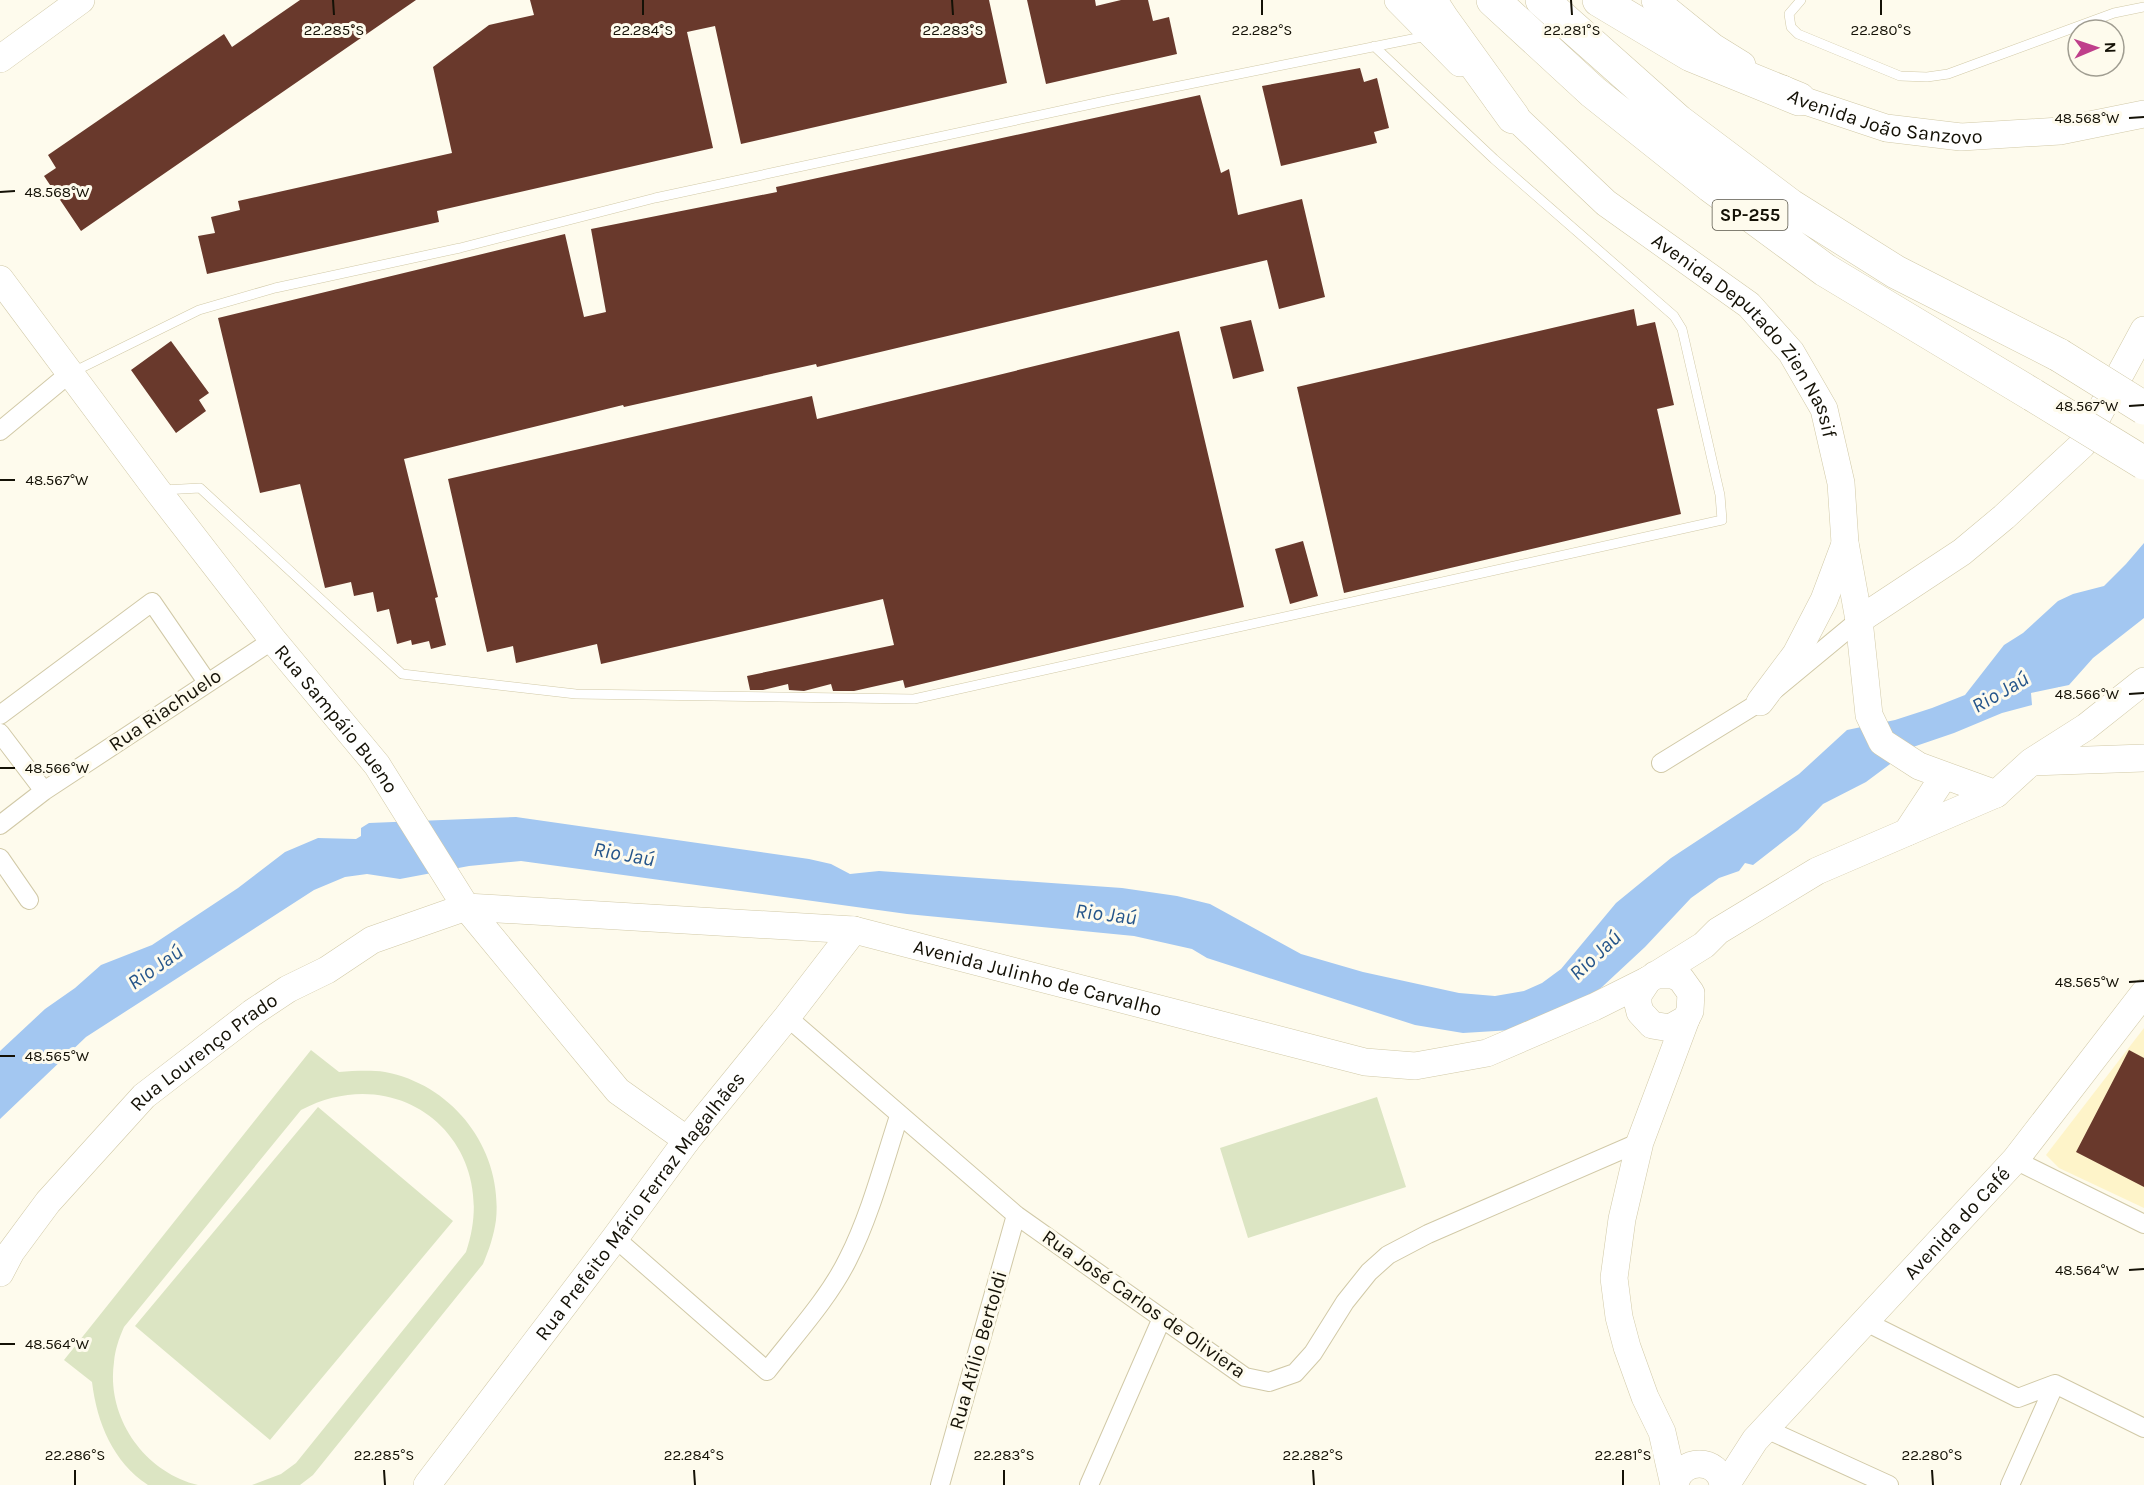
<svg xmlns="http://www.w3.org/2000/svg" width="2144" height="1485" viewBox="0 0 2144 1485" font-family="Karla,sans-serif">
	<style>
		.built { fill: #fef4c9 }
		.green { fill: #dce5c3 }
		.water { fill: #a3c7f1 }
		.building { fill: #69392c }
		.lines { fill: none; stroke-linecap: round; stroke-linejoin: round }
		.lane-casing { stroke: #d1c9a7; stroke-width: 10 }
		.street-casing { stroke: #d1c9a7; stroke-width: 20 }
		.secondary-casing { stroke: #d1c9a7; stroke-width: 28 }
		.highway-casing { stroke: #d1c9a7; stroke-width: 34 }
		.lane { stroke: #fff; stroke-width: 9 }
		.street { stroke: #fff; stroke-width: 18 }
		.secondary { stroke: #fff; stroke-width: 27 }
		.highway { stroke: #fff; stroke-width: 33 }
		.highway-bridge-casing { stroke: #d1c9a7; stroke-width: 34; stroke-linecap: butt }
		.highway-bridge { stroke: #fff; stroke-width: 33 }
		.ticks { fill: none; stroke: #141106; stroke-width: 2 }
		.labels { text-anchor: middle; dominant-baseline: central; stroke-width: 6; stroke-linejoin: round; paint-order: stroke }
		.shield { fill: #fefbed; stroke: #5a574b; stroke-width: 1.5 }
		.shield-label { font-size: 18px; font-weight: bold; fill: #141106 }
		.street-label { font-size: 20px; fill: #141106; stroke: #fefbed }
		.water-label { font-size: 21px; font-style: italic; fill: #25558a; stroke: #fefbed }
		.ticks-label { font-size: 15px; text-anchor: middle; fill: #141106; stroke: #fefbed; stroke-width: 6; stroke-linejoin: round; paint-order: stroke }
	</style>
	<rect width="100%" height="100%" fill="#fefbed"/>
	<path class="built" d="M2144,1028V1208L2059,1168L2046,1155Z"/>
	<path class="green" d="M311,1050L339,1072C354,1071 370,1070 385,1072C454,1085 503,1150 496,1220C494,1235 489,1250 483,1264L313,1475L300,1485H252L281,1474L296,1463L466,1252C503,1144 402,1057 301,1110L124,1327C119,1338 115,1350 114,1362C106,1417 144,1472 198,1485H148C113,1462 97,1423 92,1382L64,1360Z
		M1377,1097L1406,1187L1248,1238L1220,1148Z
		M318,1107L453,1221L270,1440L135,1326Z"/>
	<path class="water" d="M2144,543V618L2093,658L2069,685L2031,693L2032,705L2002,713L1954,733L1913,747L1866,782L1823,804L1798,830L1753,865L1745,863L1739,871L1719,878L1691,898L1645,947L1602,987L1567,1014L1512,1030L1463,1033L1415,1025L1207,958L1192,949L1134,936L907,914L521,861L469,866L400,879L367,874L345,877L314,890L86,1037L0,1119V1051L45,1009L75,988L101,965L152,945L238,888L285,852L318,838L356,839L361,836V828L369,823L516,817L809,859L831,864L850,874L879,871L1122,888L1177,896L1210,904L1301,954L1363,972L1459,993L1495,996L1524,991L1542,983L1561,969L1616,903L1671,858L1799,774L1847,730L1895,720L1932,708L1965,695L2004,645L2023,633L2058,601L2073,594L2104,586L2126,564Z"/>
	<path class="building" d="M300,0H416L81,231L44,176L56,168L48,155L224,34L232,47Z
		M530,0H989L1007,83L741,144L715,26L687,32L713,148L437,211L439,222L207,274L198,236L215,233L211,217L240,210L238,201L452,153L433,67L489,25L534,15Z
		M1027,0H1095L1096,6L1121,0H1148L1153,21L1169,17L1177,54L1046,84Z
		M1360,68L1364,82L1377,78L1389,128L1374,132L1377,143L1281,166L1262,86Z
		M1200,95L1221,173L1229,169L1238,215L1302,199L1325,297L1279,309L1267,260L817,367L816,364L624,407L623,405L404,459L438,597L435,598L446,645L431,649L429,641L412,645L411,640L397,644L389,609L377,612L373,592L354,596L351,582L325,588L300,484L260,493L218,318L565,234L584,317L606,312L591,229L777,192L776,187Z
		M1634,309L1637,326L1655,322L1674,405L1657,409L1681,514L1344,593L1297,387Z
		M1251,320L1264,371L1233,379L1220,327Z
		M1179,331L1244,607L905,688L903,680L854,691H833L831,684L804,691L789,690L788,684L763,690H750L747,676L894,645L883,599L601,664L597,644L516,663L513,646L487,652L448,479L812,396L817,419Z
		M171,341L209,393L199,400L206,411L176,433L131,370Z
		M1303,541L1318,596L1290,604L1275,549Z
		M2129,1050L2144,1058V1187L2076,1152Z"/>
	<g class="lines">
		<g class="lane-casing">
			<path id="lane" d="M1801,0L1789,14L1791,27L1798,34L1900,76L1927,77L1948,74L2114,13L2144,7
				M73,372L199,310L275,288L460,248L655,198L1110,100L1427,36
				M163,490L200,488L402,674L576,694L914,699L1722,520L1720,495L1682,329L1674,316L1494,159L1374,46"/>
		</g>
		<g class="street-casing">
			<path id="street" d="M0,431L70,373
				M0,715L152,602L207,682
				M0,733L44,791
				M1661,763L1760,702L1859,620
				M0,825L44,791L273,640
				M0,858L29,900
				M787,1017L1016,1215L1245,1377L1269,1382L1295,1373L1313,1353L1345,1302L1369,1272L1388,1255L1428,1234L1640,1142
				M2015,1160L2144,1224
				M615,1238L767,1371C794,1336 829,1298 848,1259C870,1216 884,1162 899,1116
				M1866,1322L2018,1398L2055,1384L2144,1428
				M1766,1429L1889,1485
				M940,1485L1016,1215
				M1089,1485L1162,1318
				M2010,1485L2055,1384"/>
		</g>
		<g class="secondary-casing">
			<g id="secondary">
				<path d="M1398,0L1460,63"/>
				<path d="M1655,0L1713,47L1742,65"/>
				<path d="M0,59L81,0"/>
				<path id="s1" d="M1783,89L1799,99L1886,128L1961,137L2060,131L2144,114"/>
				<path id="s2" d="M1498,101L1606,203L1749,305L1791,352L1824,409L1841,483L1845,543L1859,620L1869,715L1882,742L1919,766L1996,794L2031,762L2086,727L2144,681"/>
				<path id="s3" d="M0,279L157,490L273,640L377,765L466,907L618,1091L687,1140"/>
				<path d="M1859,620L1962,552L2004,517L2082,445L2144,330"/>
				<path d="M1760,702L1796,654L1824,600L1845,544"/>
				<path d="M2032,762L2144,758"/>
				<path d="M1907,832L1944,776"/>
				<path d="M1655,975H1673L1681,979L1691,993L1690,1011L1686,1019L1670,1028L1652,1025L1640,1012L1638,1004V995L1648,980L1704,945L1718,931L1817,871L1996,794"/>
				<path id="s4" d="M0,1273L11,1252L48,1202L144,1096L252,1013L288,989L327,970L372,940L466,907L854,930L1365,1062L1415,1066L1487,1053L1594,1007L1648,980"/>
				<path id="s5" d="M427,1485L615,1238L687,1140L787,1017L854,930"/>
				<path d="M1674,1485L1662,1432L1645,1397L1627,1347L1619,1317L1614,1278L1622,1219L1640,1142L1686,1019"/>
				<path d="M1675,1485C1680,1457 1719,1457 1723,1485"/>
				<path id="s6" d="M1726,1485L1755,1440L2015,1160L2144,993"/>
			</g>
		</g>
		<g class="highway-casing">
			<path id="highway" d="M1430,0L1443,20L1513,117
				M1493,0L1593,92L1711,186L1825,270L2033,395
				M1542,0L1678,121L1791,206L1896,272L2059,355
				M1599,0L1691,55L1799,99"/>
		</g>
		<use href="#lane" class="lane"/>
		<use href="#street" class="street"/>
		<use href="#secondary" class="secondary"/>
		<use href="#highway" class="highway"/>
		<g class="highway-bridge-casing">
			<path id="highway-bridge" d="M2059,355L2144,408
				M2033,395L2144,463"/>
		</g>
		<use href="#highway-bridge" class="highway-bridge"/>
	</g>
	<path class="ticks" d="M333,0L334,15M643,0V15M952,0L953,15M1262,0V15M1571,0L1572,15M1881,0V15M2129,118L2144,117M0,192L15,191M2129,406L2144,405M0,480H15M2129,694L2144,693M0,768H15M2129,982L2144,981M0,1056H15M2129,1270L2144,1269M0,1344H15M75,1470V1485M384,1470L385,1485M694,1470L695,1485M1004,1470V1485M1313,1470L1314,1485M1623,1470V1485M1932,1470L1933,1485"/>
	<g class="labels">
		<rect class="shield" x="1712.5" y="200" width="75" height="30" rx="4.5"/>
		<g class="shield-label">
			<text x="1750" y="215">SP-255</text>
		</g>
		<g class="street-label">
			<text stroke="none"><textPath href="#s1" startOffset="108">Avenida João Sanzovo</textPath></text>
			<text stroke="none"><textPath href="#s2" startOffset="345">Avenida Deputado Zien Nassif</textPath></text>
			<text transform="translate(165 710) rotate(-34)">Rua Riachuelo</text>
			<text stroke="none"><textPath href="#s3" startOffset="554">Rua Sampáio Bueno</textPath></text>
			<text stroke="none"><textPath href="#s4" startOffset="1184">Avenida Julinho de Carvalho</textPath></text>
			<text stroke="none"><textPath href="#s4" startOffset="303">Rua Lourenço Prado</textPath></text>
			<text stroke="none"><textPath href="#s5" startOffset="351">Rua Prefeito Mário Ferraz Magalhães</textPath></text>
			<text stroke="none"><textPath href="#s6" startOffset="350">Avenida do Café</textPath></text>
			<text transform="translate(1144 1304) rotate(35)">Rua José Carlos de Oliviera</text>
			<text transform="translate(978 1350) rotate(-74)">Rua Atílio Bertoldi</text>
		</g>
		<g class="water-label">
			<text transform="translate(2000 692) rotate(-30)">Rio Jaú</text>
			<text transform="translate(624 854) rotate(10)">Rio Jaú</text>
			<text transform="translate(1106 914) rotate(7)">Rio Jaú</text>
			<text transform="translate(1595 955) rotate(-43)">Rio Jaú</text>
			<text transform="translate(155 967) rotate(-35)">Rio Jaú</text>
		</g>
	</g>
	<g class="ticks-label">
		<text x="334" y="35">22.285°S</text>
		<text x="643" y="35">22.284°S</text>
		<text x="953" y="35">22.283°S</text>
		<text x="1262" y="35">22.282°S</text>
		<text x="1572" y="35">22.281°S</text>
		<text x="1881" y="35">22.280°S</text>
		<text x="2087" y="123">48.568°W</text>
		<text x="57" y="197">48.568°W</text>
		<text x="2087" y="411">48.567°W</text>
		<text x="57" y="485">48.567°W</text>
		<text x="2087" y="699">48.566°W</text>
		<text x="57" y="773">48.566°W</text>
		<text x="2087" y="987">48.565°W</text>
		<text x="57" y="1061">48.565°W</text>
		<text x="2087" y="1275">48.564°W</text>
		<text x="57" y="1349">48.564°W</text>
		<text x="75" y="1460">22.286°S</text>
		<text x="384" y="1460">22.285°S</text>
		<text x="694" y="1460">22.284°S</text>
		<text x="1004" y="1460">22.283°S</text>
		<text x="1313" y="1460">22.282°S</text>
		<text x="1623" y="1460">22.281°S</text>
		<text x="1932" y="1460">22.280°S</text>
	</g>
	<g transform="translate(2096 48) rotate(88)"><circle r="28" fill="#fefbed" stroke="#a09d91" stroke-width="1.5"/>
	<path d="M0-4.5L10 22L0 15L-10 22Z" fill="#bf3f8b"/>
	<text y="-9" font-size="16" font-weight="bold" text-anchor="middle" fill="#141106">N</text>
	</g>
</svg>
